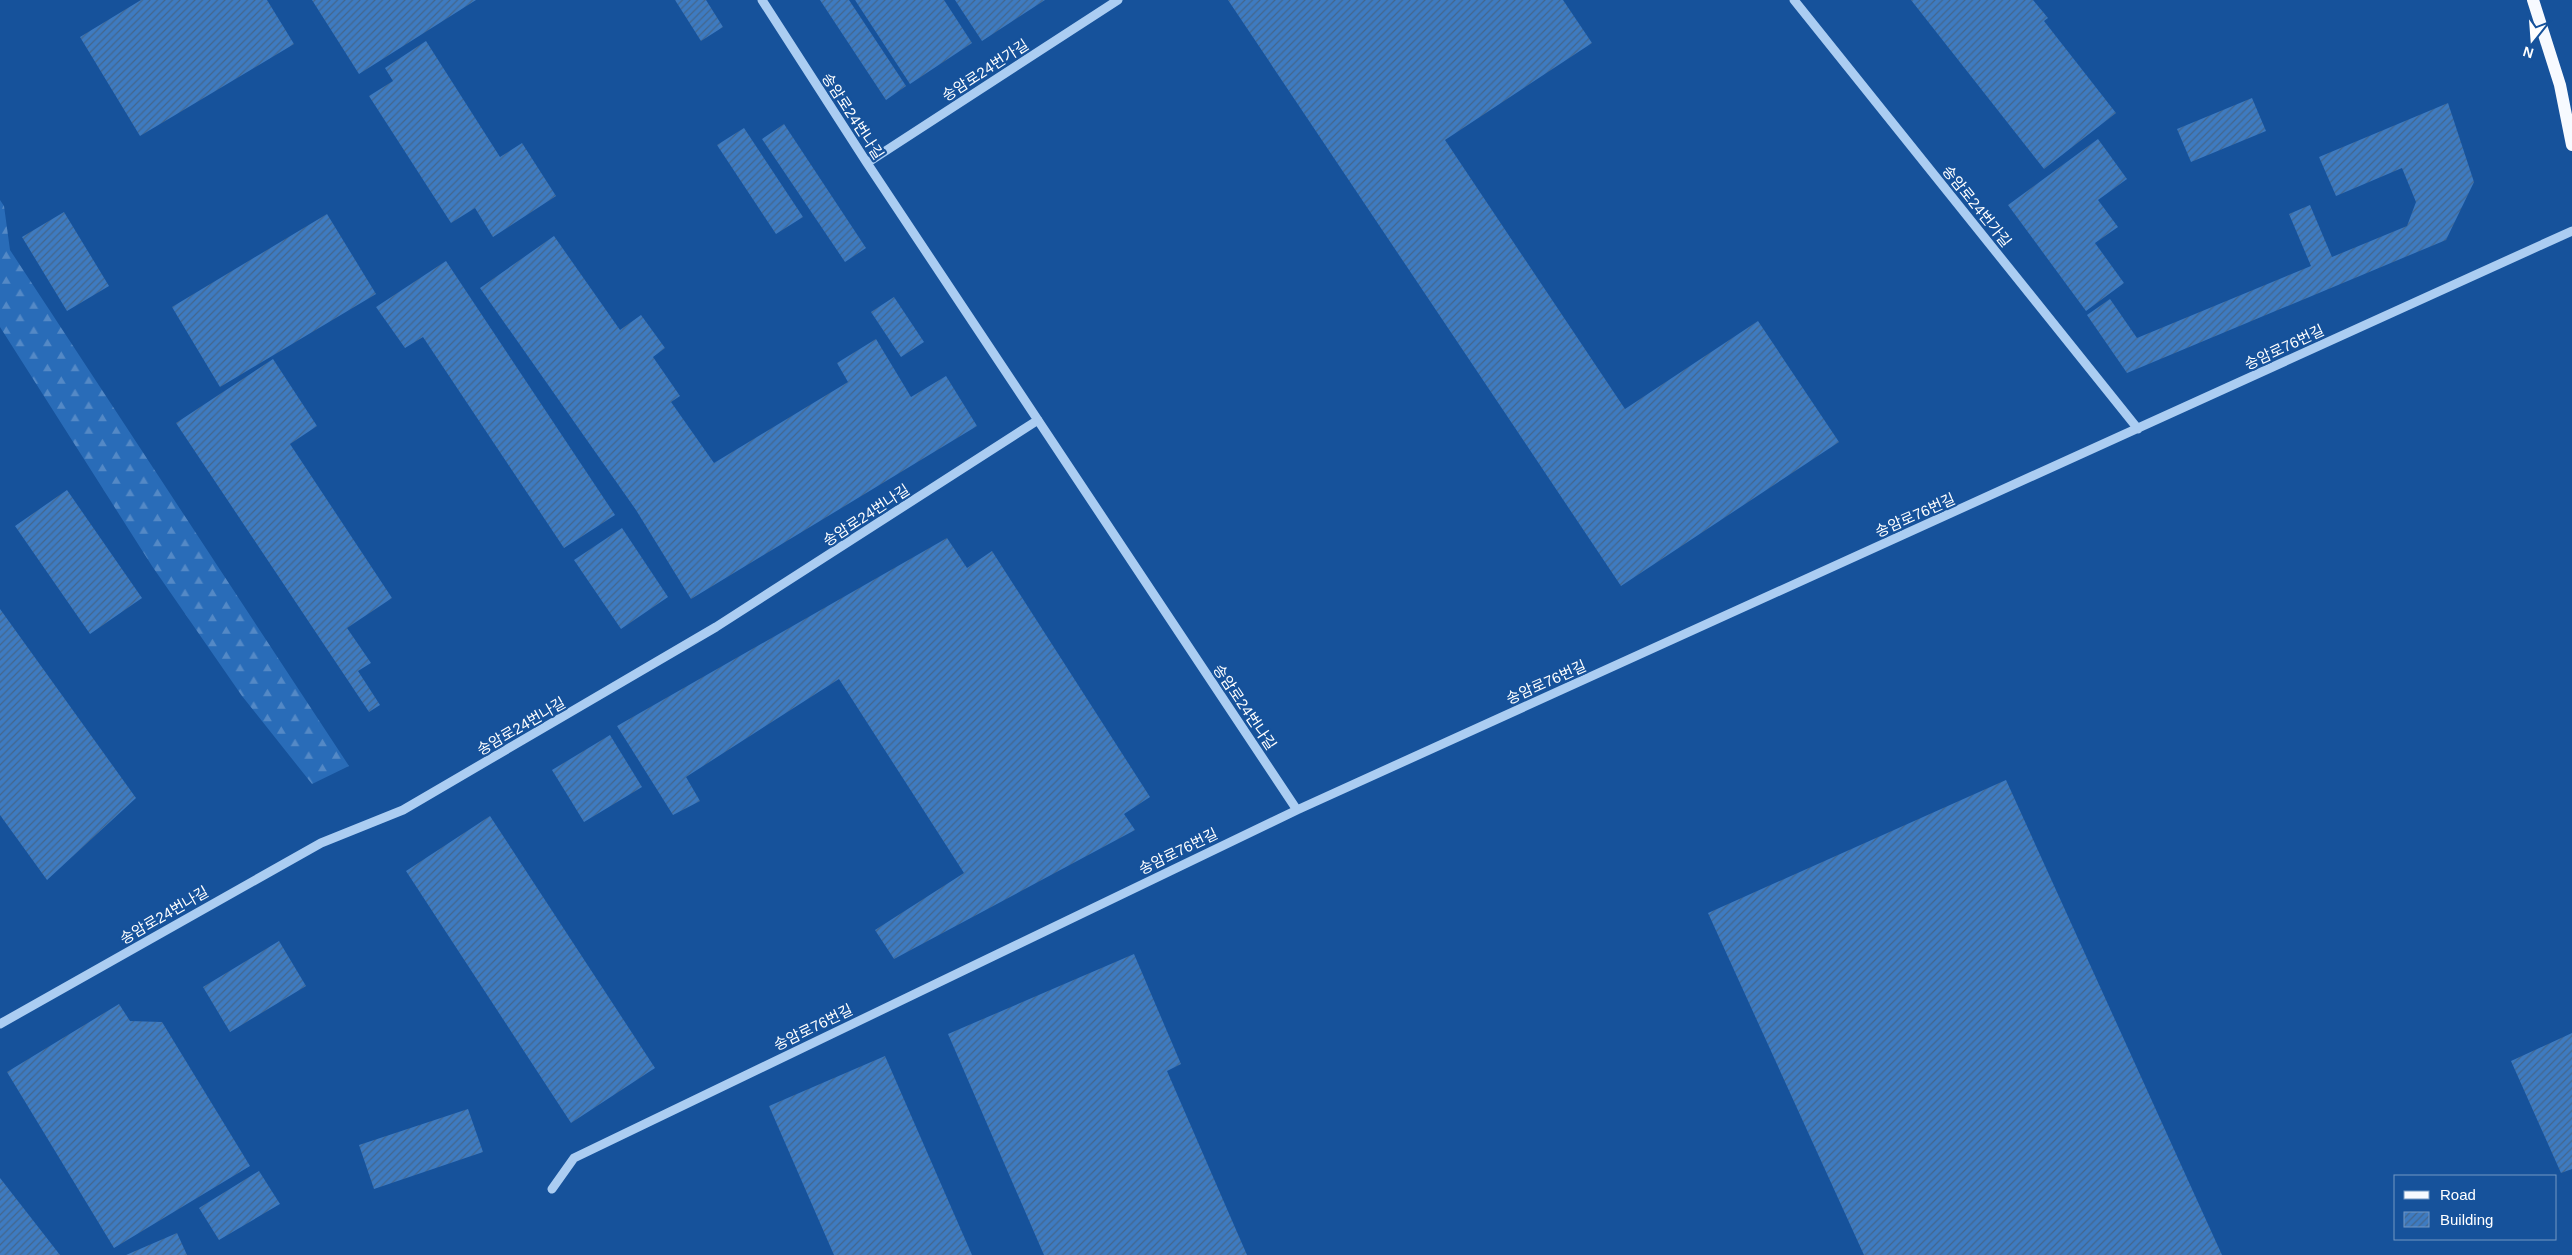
<svg xmlns="http://www.w3.org/2000/svg" width="2572" height="1255" viewBox="0 0 2572 1255" font-family="Arial,'Noto Sans KR',sans-serif">
	<style>
		.forest { fill: url(#forest-firs) }
		.building { fill: url(#building-hatch) }
		.lines { fill: none; stroke-linecap: round; stroke-linejoin: round }
		.minor { stroke: #abcdf2; stroke-width: 9 }
		.major { stroke: #f7faff; stroke-width: 12 }
		.labels { text-anchor: middle; dominant-baseline: central; stroke-width: 4.5; stroke-linejoin: round; paint-order: stroke }
		.street-label { font-size: 15px; fill: #fff; stroke: #16529b }
	</style>
	<defs>
		<pattern id="forest-firs" width="22" height="20" patternUnits="userSpaceOnUse" patternTransform="scale(1.25)"><rect width="22" height="20" fill="#296cb8"/><path d="M5 1l3.5 6h-7zM16 11l3.5 6h-7z" fill="#5489c6"/></pattern>
		<pattern id="building-hatch" width="6" height="6" patternUnits="userSpaceOnUse" patternTransform="scale(1.25)"><rect width="6" height="6" fill="#3e7bc1"/><path d="M-1 1l2-2M0 6l6-6M5 7l2-2" fill="none" stroke="#44668c"/></pattern>
	</defs>
	<rect width="100%" height="100%" fill="#16529b"/>
	<path class="forest" d="M0,200L4,206L10,250L349,766L312,784L242,696L152,566L0,327Z"/>
	<path class="building" d="M141,0H267L294,44L140,136L80,37Z
		M312,0H476L359,74Z
		M675,0H706L723,27L701,41Z
		M820,0H849L906,86L886,100Z
		M855,0H944L972,43L910,84Z
		M955,0H1045L982,41Z
		M1228,0H1563L1592,43L1445,140L1625,409L1758,321L1839,442L1621,586Z
		M1911,0H2033L2048,18L2044,21L2116,113L2044,169Z
		M426,41L500,157L522,143L556,196L493,237L475,208L451,223L369,96L393,81L385,68Z
		M2252,98L2266,131L2191,162L2177,129Z
		M2448,103L2474,182L2446,240L2127,373L2087,315L2110,299L2137,338L2311,266L2289,214L2310,205L2332,257L2407,226L2416,202L2402,168L2336,196L2319,157Z
		M784,124L866,248L845,262L762,139Z
		M744,128L803,217L776,234L717,145Z
		M2098,139L2127,179L2098,200L2118,227L2095,243L2124,283L2086,311L2008,205Z
		M64,212L109,286L67,311L22,237Z
		M327,214L376,294L220,387L172,307Z
		M554,236L620,330L641,315L665,348L653,357L680,396L671,402L714,463L848,382L837,363L876,339L911,397L946,376L977,426L691,599L636,510L480,288Z
		M446,261L615,515L564,548L423,337L405,348L376,307Z
		M894,297L924,342L901,357L871,312Z
		M273,359L317,426L290,444L392,598L347,628L371,663L358,671L380,705L369,712L176,423Z
		M67,490L142,598L90,634L15,526Z
		M622,528L668,597L621,629L574,560Z
		M947,538L967,568L992,551L1150,797L1124,814L1135,830L894,959L875,930L964,873L839,679L686,777L700,801L673,815L617,726Z
		M0,609L136,798L47,880L0,815Z
		M610,735L642,787L584,822L552,770Z
		M2006,780L2222,1255H1864L1708,913Z
		M490,816L655,1068L571,1123L406,871Z
		M279,941L306,986L230,1032L203,987Z
		M1134,954L1181,1064L1167,1071L1247,1255H1044L948,1034Z
		M119,1004L130,1021L162,1022L250,1166L114,1248L7,1072Z
		M2572,1033V1169L2561,1173L2511,1061Z
		M885,1056L972,1255H834L769,1106Z
		M468,1109L483,1152L374,1189L359,1145Z
		M259,1171L280,1204L219,1240L199,1208Z
		M0,1178L60,1255H0Z
		M177,1233L187,1255H126Z"/>
	<g class="lines">
		<path class="minor" d="M762,0L867,163L1297,810
			M1794,0L2138,429
			M867,163L1118,0
			M0,1024L321,843L403,810L716,627L1038,420
			M552,1189L574,1158L1297,810L2572,231"/>
		<path class="major" d="M2533,0L2560,85L2572,145"/>
	</g>
	<g class="labels">
		<g class="street-label">
			<text transform="translate(985 70) rotate(-33)">송암로24번가길</text>
			<text transform="translate(853 116) rotate(57)">송암로24번나길</text>
			<text transform="translate(1977 206) rotate(51)">송암로24번가길</text>
			<text transform="translate(2284 347) rotate(-25)">송암로76번길</text>
			<text transform="translate(866 515) rotate(-33)">송암로24번나길</text>
			<text transform="translate(1915 515) rotate(-24)">송암로76번길</text>
			<text transform="translate(1546 682) rotate(-24)">송암로76번길</text>
			<text transform="translate(1245 707) rotate(56)">송암로24번나길</text>
			<text transform="translate(521 726) rotate(-30)">송암로24번나길</text>
			<text transform="translate(1178 851) rotate(-26)">송암로76번길</text>
			<text transform="translate(164 915) rotate(-30)">송암로24번나길</text>
			<text transform="translate(813 1027) rotate(-26)">송암로76번길</text>
		</g>
	</g>
	<rect x="2394" y="1175" width="162" height="65" fill="#16529b" stroke="#7397c3"/>
	<rect x="2404" y="1191" width="25" height="8" fill="#f7faff" stroke="#7397c3"/>
	<text x="2440" y="1200" font-size="15" fill="#ffffff">Road</text>
	<rect x="2404" y="1212" width="25" height="15" fill="url(#building-hatch)" stroke="#7397c3"/>
	<text x="2440" y="1225" font-size="15" fill="#ffffff">Building</text>
	<g transform="translate(2532 40) rotate(197)" stroke="#16529b" stroke-width="4" paint-order="stroke">
	<path d="M0-4L9 19L0 12L-9 19Z" fill="#ffffff"/>
	<text y="-8" font-size="14" font-weight="bold" text-anchor="middle" fill="#ffffff">N</text>
	</g>
</svg>
